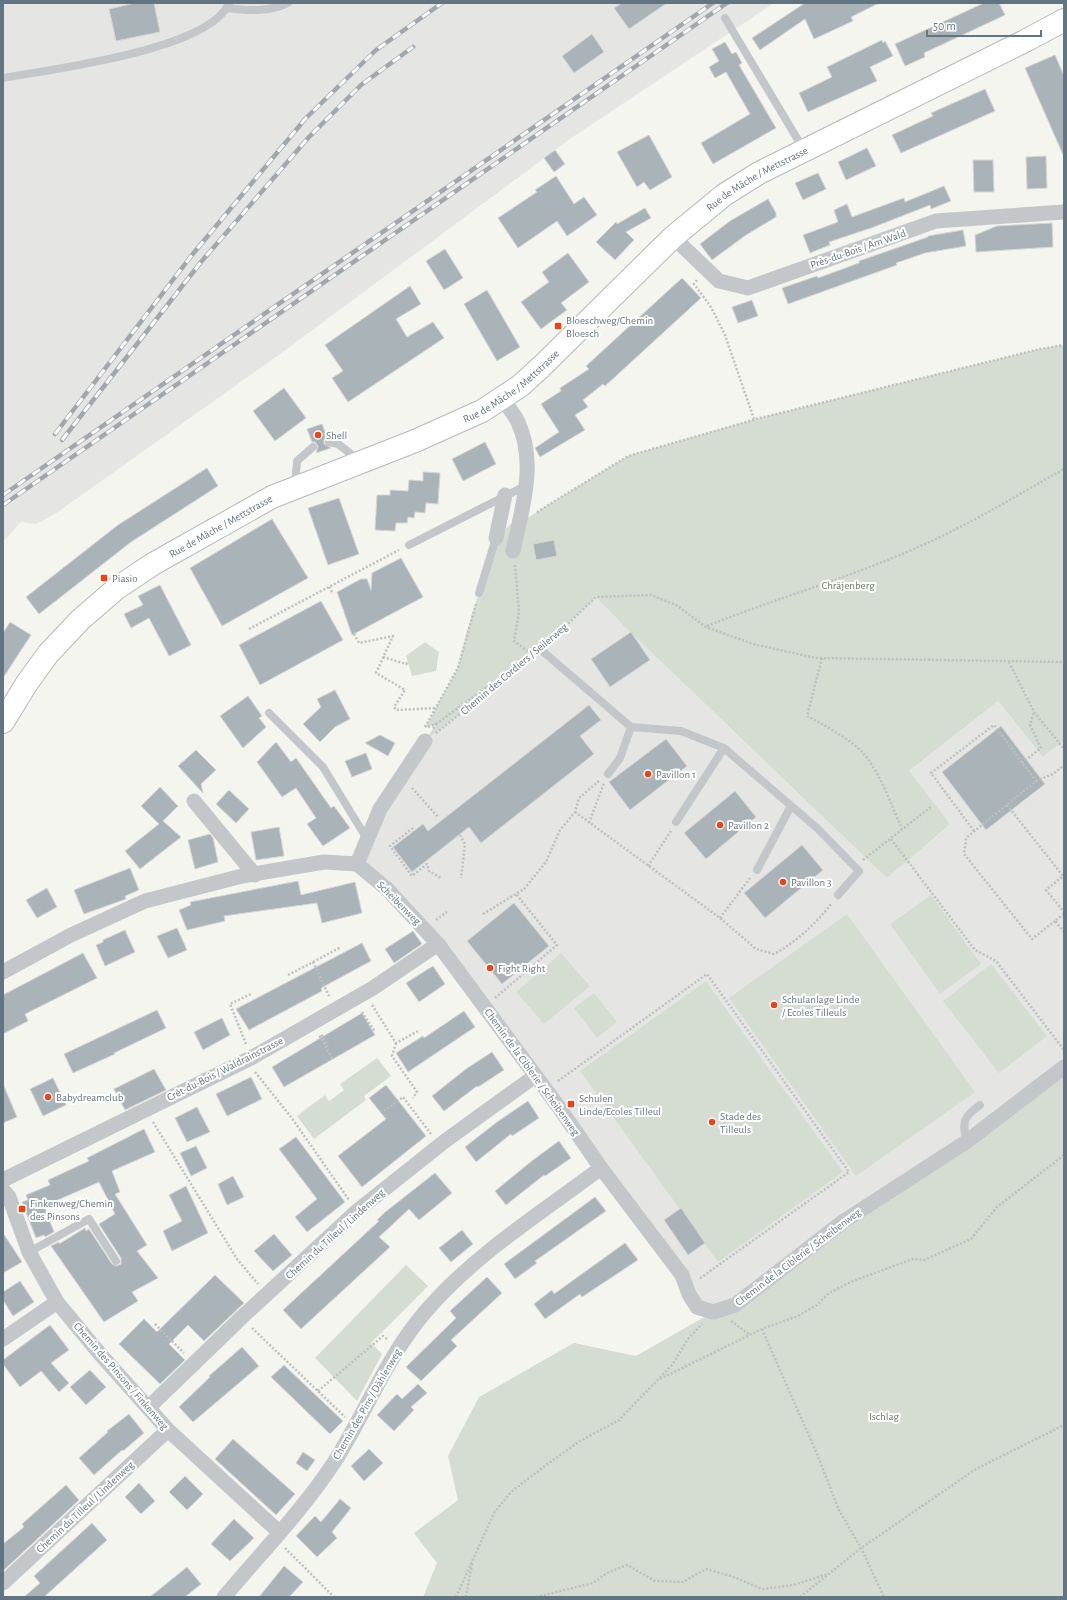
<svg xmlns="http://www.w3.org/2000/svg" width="1067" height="1600" viewBox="0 0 1067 1600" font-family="'Alegreya Sans',sans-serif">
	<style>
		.built { fill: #e5e6e3 }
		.green { fill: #d5dcd1 }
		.building { fill: #aab3b7; stroke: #d6d6d3 }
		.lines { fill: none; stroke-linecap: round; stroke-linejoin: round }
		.secondary-casing { stroke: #b3b9bd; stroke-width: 24 }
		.path { stroke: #bdbfc1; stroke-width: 2.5; stroke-dasharray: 2 2; stroke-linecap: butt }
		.service { stroke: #c3c7ca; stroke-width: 8 }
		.minor { stroke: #c3c7ca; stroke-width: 15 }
		.secondary { stroke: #fff; stroke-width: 22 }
		.rail-casing { stroke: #a1a8ad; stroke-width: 4.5 }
		.rail { stroke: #fff; stroke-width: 3; stroke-dasharray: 9; stroke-linecap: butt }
		.poi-dot { fill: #ef4315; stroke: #fff; stroke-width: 1.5 }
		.labels { text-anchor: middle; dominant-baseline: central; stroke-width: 4; stroke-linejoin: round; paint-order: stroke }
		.street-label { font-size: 11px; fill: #617583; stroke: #fff }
		.poi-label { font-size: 11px; fill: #617583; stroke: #fff; text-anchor: start }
		.park-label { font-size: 11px; fill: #667a60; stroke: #fff }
	</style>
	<rect width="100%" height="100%" fill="#f5f5f0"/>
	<path class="built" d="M3,3H774L570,139L287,349L55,514L36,524L21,522L3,542Z
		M596,597L622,624L908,772L998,701L1043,757L1064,740V1067L735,1305L697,1307L438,944L357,864L425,741L524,663Z"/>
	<path class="green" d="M1064,345V740L1043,757L998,701L909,771L950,824L887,878L622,624L596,597L524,663L425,741L436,724L425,728L458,668L467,631L496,538L513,522L519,523L628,456L760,418L1040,349Z
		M425,642L439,652L436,671L412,676L406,656Z
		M931,895L981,964L940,994L890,924Z
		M847,914L975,1092L856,1176L729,998Z
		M561,953L590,986L544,1024L516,992Z
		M991,964L1047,1036L999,1073L943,1001Z
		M706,981L843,1172L718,1262L580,1071Z
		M594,993L617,1022L597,1038L574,1008Z
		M377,1058L391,1076L364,1096L366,1100L314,1139L297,1116L325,1095L329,1101L344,1090L340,1084Z
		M1064,1067V1597H423L437,1563L414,1533L458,1500L448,1456L479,1397L574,1343L636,1356L713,1312Z
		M406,1265L428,1286L371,1343L382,1354L357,1401L315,1358Z"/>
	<path class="building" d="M135,3H154L160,32L116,41L109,9Z
		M622,3H667L629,29L614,8Z
		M805,3H879L851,17L853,21L814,39L805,19L760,50L752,38Z
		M984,3H999L1005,15L924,53L925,57L905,66L895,44Z
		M592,34L604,52L574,73L562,56Z
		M882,40L883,43L885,41L893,56L870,67L877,81L808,112L799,93L832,77L827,67Z
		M725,42L732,54L736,52L742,63L739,65L776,128L713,164L701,143L750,114L726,72L715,78L709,67L719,61L712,49Z
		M1055,55L1064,76V157L1025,68Z
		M985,89L995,111L901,153L892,135L933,116L931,113Z
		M649,135L672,177L650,190L644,182L637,187L617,152Z
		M867,148L876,166L846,180L838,162Z
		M555,150L565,164L554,172L544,158Z
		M1046,156L1047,188L1027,189L1026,157Z
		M973,160H993L994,192H974Z
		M818,173L826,189L803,200L795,183Z
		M556,176L574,204L584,197L597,215L567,236L557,221L518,248L498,218L537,192L535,190Z
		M944,186L951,201L931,209L930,205L874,227L829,242L830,245L810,253L803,235L838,222L834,210L847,204L852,217L904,198L905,202Z
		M768,199L776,213V217L746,235L712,260L700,244L730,221Z
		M645,208L651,218L626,232L634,240L615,260L596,242L616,222L617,224Z
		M1052,223L1053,247L976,252L975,235L997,226Z
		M963,230L966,246L925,253L896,263L897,265L788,304L782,288L817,276L818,278L859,263V261L928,237V236Z
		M445,249L463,278L444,290L426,261Z
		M568,253L589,282L561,303L567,310L541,329L521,302L549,282L542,272Z
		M682,278L701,298L605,386L603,384L583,400L588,407L575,415L585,430L540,457L535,448L559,432L541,404L561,391L560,388L589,369L586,366Z
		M410,286L421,304L396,319L407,337L433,322L444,338L348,402L332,378L343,371L325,345Z
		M487,290L520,347L497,361L464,304Z
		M752,300L758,316L738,323L732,307Z
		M284,388L306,418L275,441L253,411Z
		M322,424L327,437L324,440V444L331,448L316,453L318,446L315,442H312L307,429Z
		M485,442L496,464L463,481L452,459Z
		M207,468L218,486L131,542L39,614L26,597L118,525Z
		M423,472L440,473L438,504L426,503L425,513L415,512L414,518L408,517L407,523H396L395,531L375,530L377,495H390V490L408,491L409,480L423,481Z
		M339,498L359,554L328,565L308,508Z
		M272,519L308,578L222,626L190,568Z
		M554,540L557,556L536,560L533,544Z
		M401,558L423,597L352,635L337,592L361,579H367L371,590L372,573Z
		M160,585L191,645L169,656L149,618L131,628L124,614L143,605L138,596Z
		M321,601L343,640L260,685L239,645Z
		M10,622L31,635L3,678V633Z
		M631,632L650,660L610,687L591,659Z
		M335,690L350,719L335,727L320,742L303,724L321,707L317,699Z
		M248,696L262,716L259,718L266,727L243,748L220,716Z
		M589,705L601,720L580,736L594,754L481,843L469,827L412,872L393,847L423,824L428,831Z
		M1001,726L1045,784L986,830L942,772Z
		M380,735L395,743L388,756L365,743Z
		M666,739L687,766L630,810L609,782Z
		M276,742L291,762L296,758L331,808L334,806L350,828L323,846L307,824L316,818L296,788L282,797L257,762Z
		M196,750L216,770L201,784L203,793L178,766Z
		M366,753L372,769L352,777L345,761Z
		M160,787L178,806L163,821L181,837L140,869L125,851L159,824L141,806Z
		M229,790L249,809L236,823L216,804Z
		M735,791L756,817L706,859L684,833Z
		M279,827L284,856L256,860L251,832Z
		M210,834L213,838L218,862L195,869L188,840Z
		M802,845L823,870L765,918L744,893Z
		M130,868L139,890L125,896L126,899L84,914L74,890Z
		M298,881L301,895L355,882L362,913L322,923L317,903L224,916L225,921L187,930L179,910L191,905L190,902Z
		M47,888L57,907L37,918L26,900Z
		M514,903L549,946L502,984L467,941Z
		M177,928L187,950L168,958L157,936Z
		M125,930L135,952L105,966L96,945L103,942V940Z
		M413,931L422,944L394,963L385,949Z
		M362,943L371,961L321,988L322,991L249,1030L236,1009Z
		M83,953L97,978L25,1014L28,1021L3,1034V995Z
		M433,966L445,984L419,1002L406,983Z
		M157,1010L166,1028L114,1053L115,1054L73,1073L64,1054Z
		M464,1011L475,1027L408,1072L396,1053L423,1036L424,1038Z
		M362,1013L375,1035L284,1087L272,1067Z
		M222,1018L230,1035L203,1050L194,1032Z
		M492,1052L504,1070L478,1087L477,1086L444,1111L432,1096L466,1069Z
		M154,1069L166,1090L125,1110L114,1089Z
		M251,1077L262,1099L227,1116L216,1094Z
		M53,1078L66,1105L43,1116L30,1089Z
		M3,1084L17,1117L3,1123Z
		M386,1085L426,1136L362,1187L338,1156L386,1119L369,1098Z
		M528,1101L539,1118L512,1136L511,1134L476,1162L465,1147L497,1122Z
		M197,1107L210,1132L187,1142L175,1118Z
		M144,1129L155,1152L112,1171L120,1192L115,1194L147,1245L137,1251L158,1278L132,1292L138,1301L104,1322L51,1246L59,1242V1244L85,1228L86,1231L89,1229L112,1264L116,1266L121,1264V1258L99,1224L115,1214L99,1182L44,1206L54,1232L45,1237L44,1235L36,1238L22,1202L28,1200L26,1195L50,1185L48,1180L89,1161L87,1158Z
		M296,1137L345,1202L307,1232L295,1217L317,1199L279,1149Z
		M559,1141L571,1158L545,1176L544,1175L506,1205L495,1191L533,1160Z
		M196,1146L207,1168L191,1176L180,1153Z
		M435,1173L452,1193L419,1220L409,1209L379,1237L390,1247L301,1329L283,1310L379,1221L377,1220L384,1213Z
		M233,1176L244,1197L227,1205L218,1184Z
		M186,1186L208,1233L172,1251L163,1231L182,1221L169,1195Z
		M595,1197L606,1211L535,1261L537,1263L515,1279L504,1264Z
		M681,1208L705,1243L688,1255L664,1220Z
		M462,1230L473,1244L451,1262L439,1248Z
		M3,1233L22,1262L3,1273Z
		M274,1234L292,1255L273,1271L254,1251Z
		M625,1243L638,1260L582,1297L580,1294L545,1319L534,1304L552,1290L554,1294Z
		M215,1275L244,1303L204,1341L188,1325L169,1344L185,1360L160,1384L119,1344L144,1319L157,1332Z
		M487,1277L502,1293L451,1340L457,1346L421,1381L406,1367L456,1318L450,1311Z
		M20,1281L34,1302L13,1316L3,1300V1292Z
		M50,1325L69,1350L51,1363L69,1383L59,1392L41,1371L20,1387L3,1364V1360Z
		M242,1347L259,1366L193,1422L179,1407L210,1377L209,1376Z
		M284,1365L343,1421L330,1434L271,1377Z
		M90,1370L106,1387L86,1405L70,1387Z
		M418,1384L427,1393L411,1407L414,1410L394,1431L377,1415L397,1394L402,1399Z
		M129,1414L144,1433L123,1451L122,1450L94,1475L79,1458L108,1432L107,1431Z
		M233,1439L295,1494L276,1515L215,1459Z
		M369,1449L383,1463L364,1481L351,1466Z
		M303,1452L315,1460L307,1471L296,1463Z
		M185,1476L203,1494L187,1510L169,1492Z
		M139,1483L155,1501L141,1514L125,1497Z
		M66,1485L79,1500L3,1571V1544L24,1527L22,1524Z
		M340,1499L351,1508L332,1532L337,1538L317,1557L296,1536L315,1516L321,1522Z
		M234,1519L254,1538L230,1561L211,1544Z
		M92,1523L107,1540L44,1597H24L40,1583L34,1576Z
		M284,1566L303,1582L289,1597H259Z
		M187,1567L201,1584L185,1597H150Z"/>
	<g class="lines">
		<g class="secondary-casing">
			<g id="secondary">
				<path id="s1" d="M3,722L27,683L48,654L80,620L117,588L153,564L272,497L415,441L482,411L520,386L541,367L673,237L724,195L759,173L1025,41L1064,20"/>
			</g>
		</g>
		<path class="path" d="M697,280L694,284L711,307L725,335L754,419
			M537,512L628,456L760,418L1040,349L1064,345
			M515,565L519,612L514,641L529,652
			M329,587L333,594
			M707,626C785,595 866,573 942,536C984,516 1024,491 1064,469
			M249,629L399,550
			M354,634L359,643L393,636L376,673L405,690L394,707L396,710L437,708
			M548,643L596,597L651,595L676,605L706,627L753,644L816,658L1064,662
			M383,657L406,664L408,662
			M822,658L807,716C821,723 853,741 863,753C881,774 891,804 902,829
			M1009,662L1034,712L1064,749
			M436,724L491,684L500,683
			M425,727L458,668L476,604
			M428,727L436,724L433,729
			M436,733L532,656
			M1022,763L1041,748L1030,725L1034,712
			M1036,781L1053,774L1064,765
			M412,788L438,817
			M1007,805L1063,876L1046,890L1064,912
			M575,812L720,918L756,949L774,954C798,941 815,924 832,903
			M589,823L604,783
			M413,828L390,846L412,876L427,864L429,871L441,878
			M974,831L931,773L994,725L1036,781L966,838L964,854L1032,939L1055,921
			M460,835L465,844L461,878
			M891,839L975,950L996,961L1064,1050
			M863,860L932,806
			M648,866L671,831
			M483,914L524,889L546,862L560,830L575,812L579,798L600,780
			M1064,914L1055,921L1064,932
			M720,918L750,878
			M436,920L447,912
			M313,962L341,947
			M288,975L313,962L329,996
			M495,998L557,945L516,894
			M372,1005L396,1043L420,1030
			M362,1012L375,1032
			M323,1035L322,1036L327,1046L329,1045
			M321,1036L320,1037L333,1060
			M396,1043L392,1056L417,1092L413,1098
			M246,1044L230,1004L251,994
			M255,1072L291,1117L349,1200
			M558,1081L707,974L849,1172L699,1279
			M384,1111L403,1097L431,1134
			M153,1122L237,1259L258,1284
			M731,1321L750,1335
			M155,1324L184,1353
			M252,1328L345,1417
			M762,1329L817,1454L839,1510L861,1548L884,1597
			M660,1379L762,1329L798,1316L817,1305L829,1293L853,1281L913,1259L924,1260L971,1239L997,1207L1064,1155
			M318,1391L383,1336L387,1339
			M285,1548L334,1597
			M456,1597L494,1513L511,1492L542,1468L580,1441L619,1420L672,1365L688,1339L702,1324
			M466,1597L472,1564
			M536,1597L593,1583L609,1572L627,1565L655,1581L683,1582L706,1569L734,1577L762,1589L793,1585L828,1574
			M800,1597L861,1548L976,1469L1064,1425"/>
		<path class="service" d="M227,8C249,11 268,12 288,3
			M725,18L804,150
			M3,78C52,69 210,50 229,3
			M329,442L338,444L359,460
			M295,486L297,461L313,447
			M409,545L527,485
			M479,593L496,538
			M540,649L631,727L681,731L724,748L817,828L859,871L838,895
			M269,713L323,767L367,839
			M608,774L620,758L631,727
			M676,822L724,748
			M757,870L791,806
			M966,1142C963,1121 962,1118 980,1105
			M29,1252L89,1219L116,1261"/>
		<path class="minor" d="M673,237L719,281L748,288L936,221L1064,212
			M503,398C507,406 514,414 518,422C537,463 522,509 513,551
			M496,538L505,495
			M194,801L255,875
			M357,864L387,889L438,944L558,1106L601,1168L682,1275L689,1294L697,1307L713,1312L735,1305L844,1221L966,1142L1064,1067
			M357,864L380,809L425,741
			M3,972L71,935L145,901L242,876L324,862L357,864
			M3,1180L251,1058L373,988L438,944
			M3,1190L9,1197L29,1252L57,1302L100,1354L168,1430L279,1532
			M3,1339L57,1302
			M148,1408L241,1318L357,1211L445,1141L535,1076
			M3,1583L168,1430
			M224,1597C262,1552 303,1510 335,1461C366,1412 387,1356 426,1311C475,1254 541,1213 601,1168"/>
		<use href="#secondary" class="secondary"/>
		<g class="rail-casing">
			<path id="rail" d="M55,434L192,255L306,118L376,50L442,3
				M62,440L201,262L309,137L361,85L413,47
				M3,495L713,3
				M3,505L727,3"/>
		</g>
		<use href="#rail" class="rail"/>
	</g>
	<g class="poi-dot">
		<rect x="554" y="322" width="8" height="8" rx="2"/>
		<circle cx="318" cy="435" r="4"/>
		<rect x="100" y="574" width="8" height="8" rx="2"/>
		<circle cx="648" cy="774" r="4"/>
		<circle cx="720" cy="825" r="4"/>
		<circle cx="783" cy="882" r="4"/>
		<circle cx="490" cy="968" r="4"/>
		<circle cx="774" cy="1005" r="4"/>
		<circle cx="48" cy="1097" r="4"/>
		<rect x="567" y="1100" width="8" height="8" rx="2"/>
		<circle cx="712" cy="1122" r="4"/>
		<rect x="18" y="1205" width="8" height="8" rx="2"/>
	</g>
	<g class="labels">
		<g class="street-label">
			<text stroke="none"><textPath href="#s1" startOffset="946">Rue de Mâche / Mettstrasse</textPath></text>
			<text transform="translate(858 249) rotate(-19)">Près-du-Bois / Am Wald</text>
			<text stroke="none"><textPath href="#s1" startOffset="622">Rue de Mâche / Mettstrasse</textPath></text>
			<text stroke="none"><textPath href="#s1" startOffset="298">Rue de Mâche / Mettstrasse</textPath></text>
			<text transform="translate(514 669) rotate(-40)">Chemin des Cordiers / Seilerweg</text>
			<text transform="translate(399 903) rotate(45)">Scheibenweg</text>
			<text transform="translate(225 1069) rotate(-27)">Crêt-du-Bois / Waldrainstrasse</text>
			<text transform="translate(532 1072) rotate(54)">Chemin de la Ciblerie / Scheibenweg</text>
			<text transform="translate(335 1234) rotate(-42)">Chemin du Tilleul / Lindenweg</text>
			<text transform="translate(798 1257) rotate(-37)">Chemin de la Ciblerie / Scheibenweg</text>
			<text transform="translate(121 1376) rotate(49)">Chemin des Pinsons / Finkenweg</text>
			<text transform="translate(367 1404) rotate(-60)">Chemin des Pins / Dählenweg</text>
			<text transform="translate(85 1507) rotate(-43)">Chemin du Tilleul / Lindenweg</text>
		</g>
		<g class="poi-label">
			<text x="566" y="320">Bloeschweg/Chemin<tspan x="566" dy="13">Bloesch</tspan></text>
			<text x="326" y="435">Shell</text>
			<text x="112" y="578">Piasio</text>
			<text x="656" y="774">Pavillon 1</text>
			<text x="728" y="825">Pavillon 2</text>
			<text x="791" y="882">Pavillon 3</text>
			<text x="498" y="968">Fight Right</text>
			<text x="782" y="999">Schulanlage Linde<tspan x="782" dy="13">/ Ecoles Tilleuls</tspan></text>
			<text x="56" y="1097">Babydreamclub</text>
			<text x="579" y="1098">Schulen<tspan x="579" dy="13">Linde/Ecoles Tilleul</tspan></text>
			<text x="720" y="1116">Stade des<tspan x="720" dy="13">Tilleuls</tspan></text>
			<text x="30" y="1203">Finkenweg/Chemin<tspan x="30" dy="13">des Pinsons</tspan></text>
		</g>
		<g class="park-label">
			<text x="848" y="585">Chräjenberg</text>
			<text x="884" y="1416">Ischlag</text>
		</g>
	</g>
	<rect width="1067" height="1600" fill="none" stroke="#617583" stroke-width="8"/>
	<path d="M927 30v6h114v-6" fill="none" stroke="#617583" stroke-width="2"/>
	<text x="933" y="30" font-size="12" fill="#617583" stroke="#ffffff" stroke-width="3" paint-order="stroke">50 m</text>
</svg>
